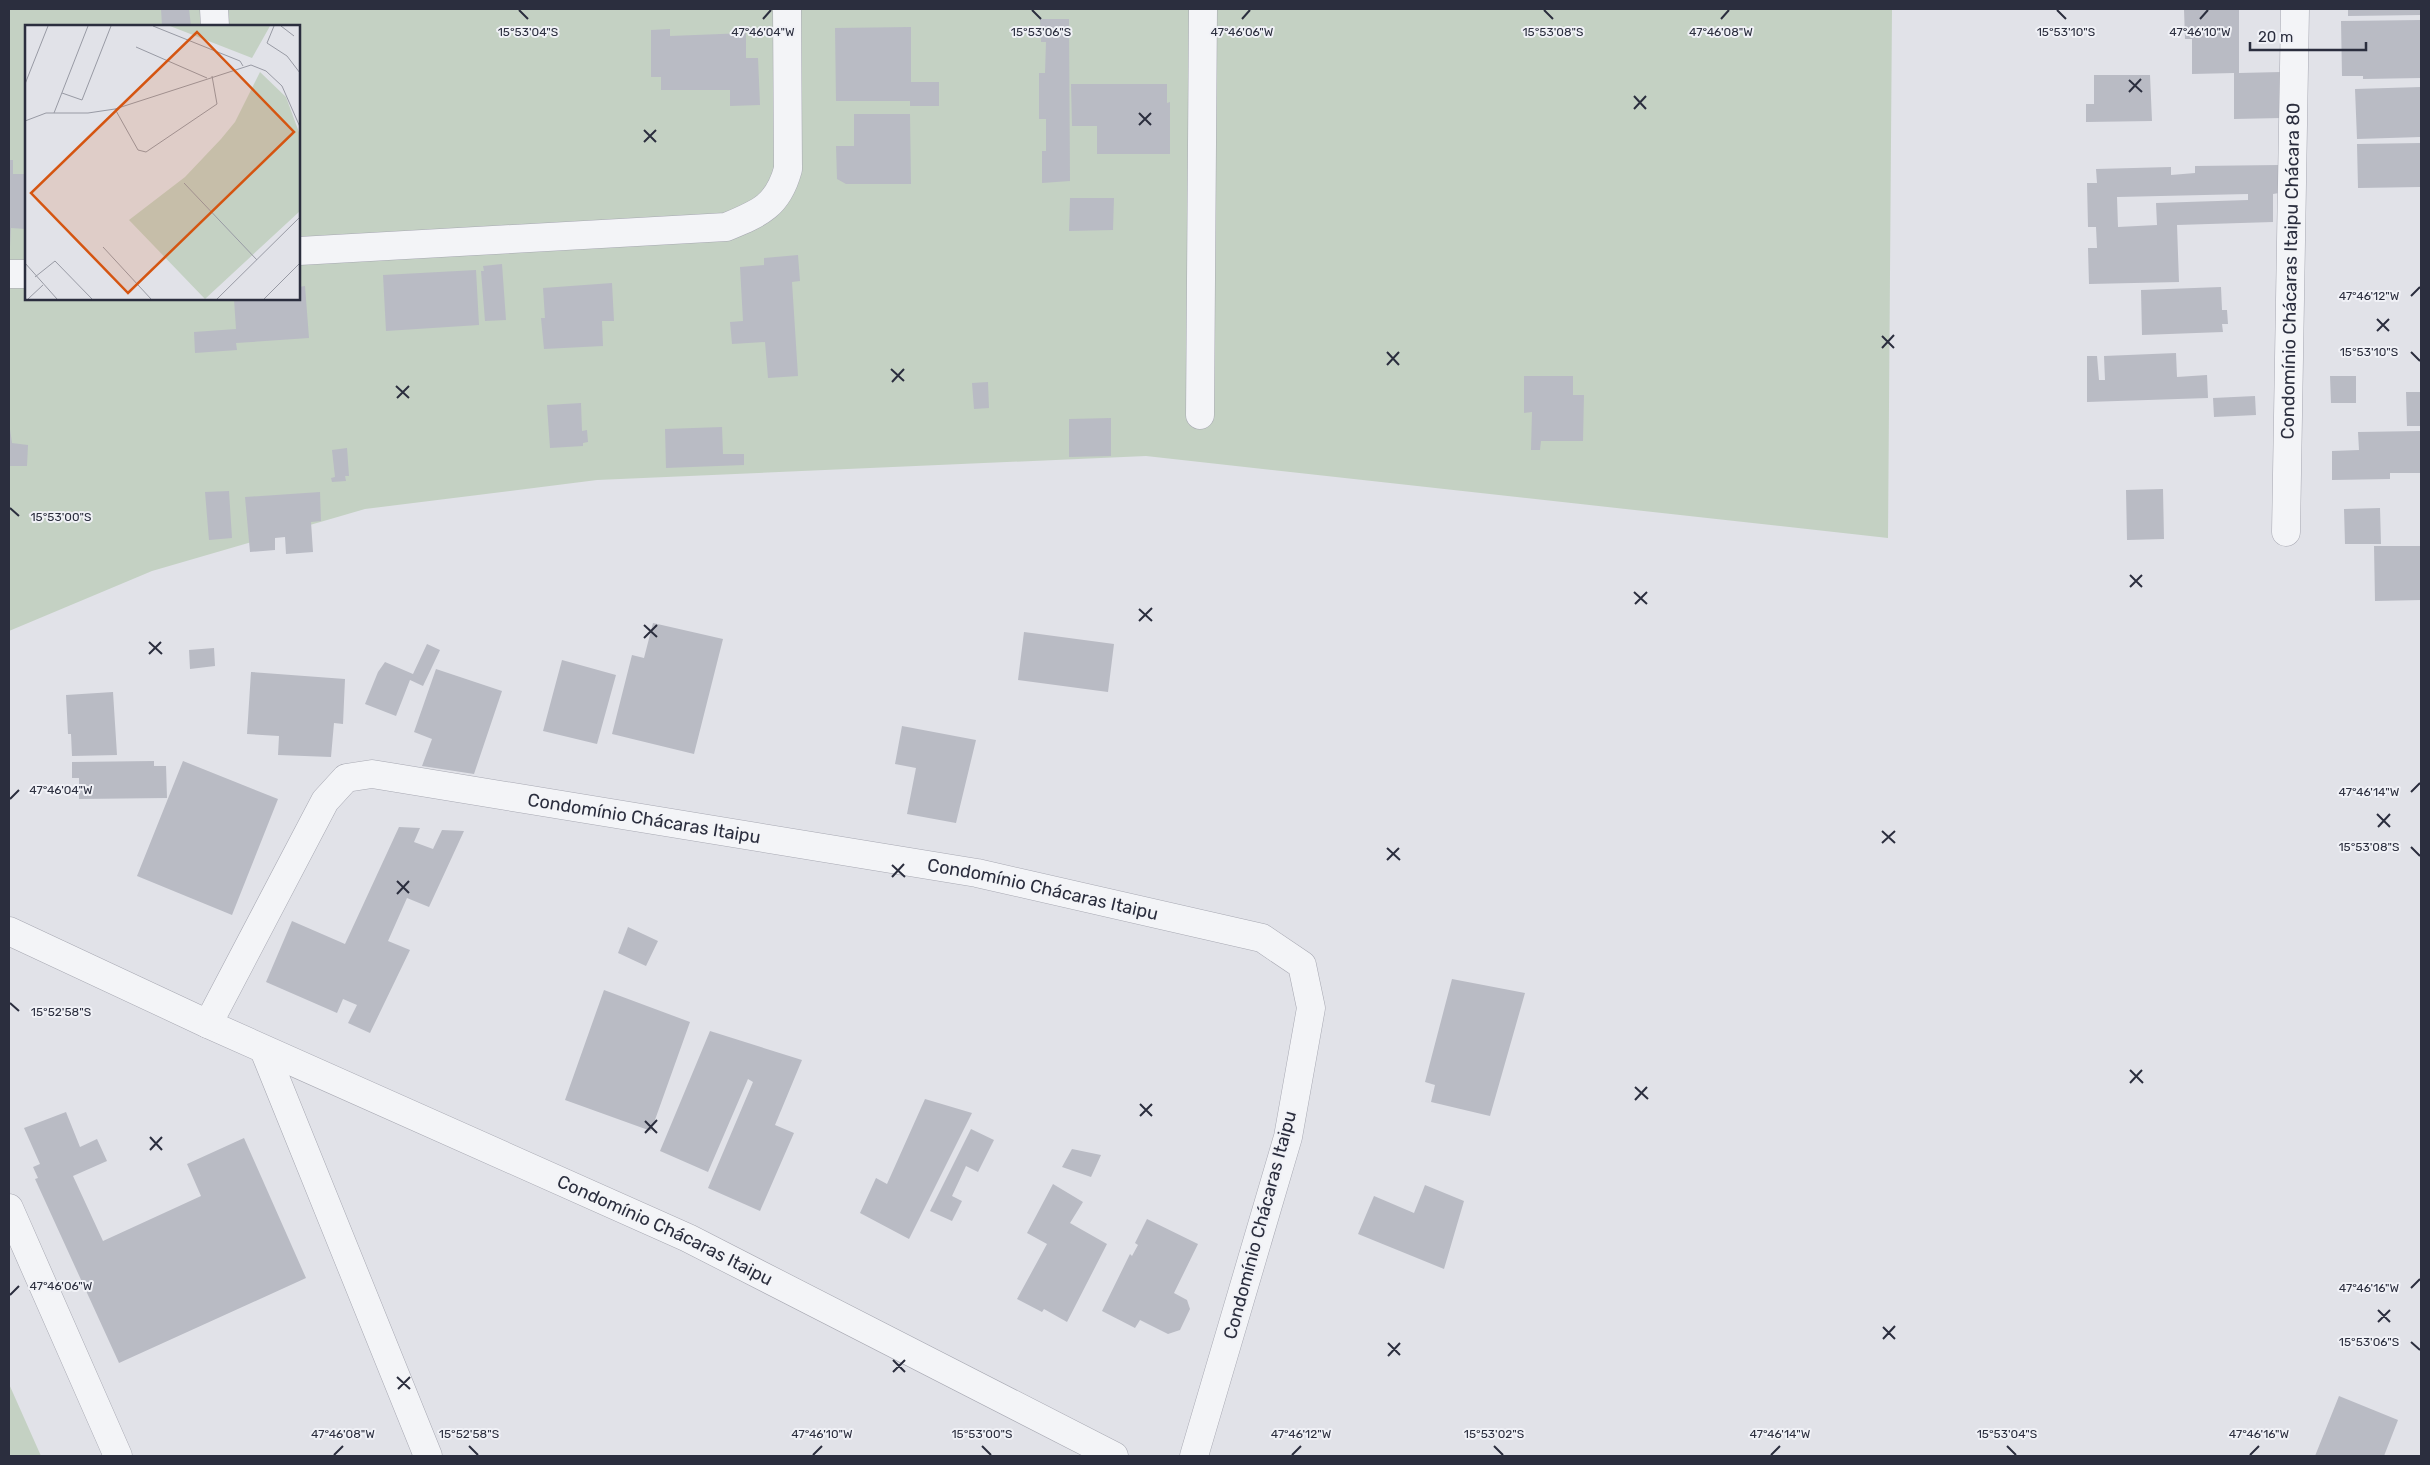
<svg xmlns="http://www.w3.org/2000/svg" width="2430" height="1465" viewBox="0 0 2430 1465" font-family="Rubik,sans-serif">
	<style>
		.green { fill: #c4d1c3; fill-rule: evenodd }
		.building { fill: #b9bbc4; fill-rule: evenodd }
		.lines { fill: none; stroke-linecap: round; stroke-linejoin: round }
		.minor-casing { stroke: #a7a8b2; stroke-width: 29 }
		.minor { stroke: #f3f4f7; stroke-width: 28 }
		.ticks { fill: none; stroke: #2b2e3e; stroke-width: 2 }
		.labels { text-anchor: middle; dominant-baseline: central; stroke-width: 4; stroke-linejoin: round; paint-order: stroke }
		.street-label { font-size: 18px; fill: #2b2e3e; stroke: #f0f1f6 }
		.inset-road { fill: none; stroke: #989aa4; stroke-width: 1 }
		.view { fill: #d55511; fill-opacity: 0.15; stroke: #d55511; stroke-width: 2.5 }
		.inset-edge { fill: none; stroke: #2b2e3e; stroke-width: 2.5 }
		.ticks-label { font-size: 12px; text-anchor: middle; fill: #2b2e3e; stroke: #f0f1f6; stroke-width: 4; stroke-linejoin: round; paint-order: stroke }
	</style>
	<rect width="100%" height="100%" fill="#e1e2e8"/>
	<path class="green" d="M9,9H1892L1888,538L1146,456L597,480L365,509L152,571L9,631ZM26,26H299V299H26Z
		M9,1384L41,1456H9Z"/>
	<path class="building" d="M161,9H189L191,26H162Z
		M2184,9H2239V73L2281,72V118L2234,119V73L2192,74V39H2185Z
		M2348,9H2421V15L2348,16Z
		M1040,19H1069L1070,181L1042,183V151H1046V119H1039V73H1045L1046,42H1041Z
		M2421,20V78L2363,79V76H2342L2341,21Z
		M911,27V82H939V106H910V101H836L835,28Z
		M670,29V36L746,33V58H758L760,105L730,106V90H661V77H651V30Z
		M2094,75H2150L2152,121L2086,122V104H2094Z
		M1071,84H1167V103L1170,102V154H1097V126H1072Z
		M2421,87V137L2357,139L2355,89Z
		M854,114H910L911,184H846L837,179L836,146H854Z
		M2421,143V187L2358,188L2357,144Z
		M9,160H13V174H26V229L11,228L10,247Z
		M2279,165V193L2273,194V222L2177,225L2179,282L2089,284L2088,248H2097L2096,227H2088L2087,183H2097L2096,169L2171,167V175L2195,173V166ZM2248,194V200L2156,203L2157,225L2118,227L2117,197Z
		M1070,198H1114L1113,230L1069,231Z
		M798,255L800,281L792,282L798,376L768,378L765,342L732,344L730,322L743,321L740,267L764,265V258Z
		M502,264L506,320L485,321L481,271H484L483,266Z
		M476,270L479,325L386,331L383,275Z
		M612,283L614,321H602L603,346L544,349L541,318H545L543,288Z
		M305,286L309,338L236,343L237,350L195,353L194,332L236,329L234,299H299V287Z
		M2221,287L2222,310H2227L2228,324H2222L2223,332L2142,335L2141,290Z
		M2176,353L2177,377L2207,375L2208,398L2087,402V356H2097L2099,380H2105L2104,356Z
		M1524,376H1573V395H1584L1583,441H1541L1540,450H1531L1532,412L1524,413Z
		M2330,376H2356V403H2331Z
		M988,382L989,408L974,409L972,383Z
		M2406,392H2421V426H2407Z
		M2255,396L2256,415L2214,417L2213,398Z
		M581,403L582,431L587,430L588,442L583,443V446L550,448L547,405Z
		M1111,418V456L1069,457V419Z
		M9,422L12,443L28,445L27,466H9Z
		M722,427L723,454H744V465L666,468L665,429Z
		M2421,431V473H2390V479L2332,480V451L2359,450L2358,432Z
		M347,448L349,476H345L346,481L332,482L331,478L335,477L332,450Z
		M2163,489L2164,539L2127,540L2126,490Z
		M229,491L232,538L209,540L205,492Z
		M320,492L321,521L311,522L313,552L286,554L285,537L275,538V550L250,552L245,497Z
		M2380,508L2381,544H2345L2344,509Z
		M2374,546H2421V600L2375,601Z
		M653,623L723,639L694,754L612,734L632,655L644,658Z
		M1024,632L1114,644L1108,692L1018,680Z
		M427,644L440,650L432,667L423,686L410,680L396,716L365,704L378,672L385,662L413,674Z
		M214,648L215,666L190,669L189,650Z
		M562,660L616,675L597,744L543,731Z
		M436,669L502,691L474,774L422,766L432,739L414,732Z
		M251,672L345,679L343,724L334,723L331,757L278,755L279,736L247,734Z
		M113,692L117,755L72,756L71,734H68L66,695Z
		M902,726L976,740L956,823L907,814L916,768L895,764Z
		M154,761V766H166L167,798L79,799V778H72V762Z
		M183,761L278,799L232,915L137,876Z
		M399,827L420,828L414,842L433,849L442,830L464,831L429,907L407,898L388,941L410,950L370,1033L348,1023L357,1005L343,999L337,1013L266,982L292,921L345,944Z
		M628,927L658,941L646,966L618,953Z
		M1452,979L1525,993L1490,1116L1431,1102L1435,1085L1425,1082Z
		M604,990L690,1022L651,1131L565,1100Z
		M710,1031L802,1060L775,1125L794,1133L760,1211L708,1188L753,1082L748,1079L708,1172L660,1151Z
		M925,1099L972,1113L909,1239L860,1213L876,1178L887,1184Z
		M66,1112L80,1147L97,1139L107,1161L73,1176L103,1241L201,1196L187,1164L244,1138L306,1278L119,1363L35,1179L38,1178L33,1167L40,1164L24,1128Z
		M971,1129L994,1140L978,1172L966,1166L952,1196L962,1201L952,1221L930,1211Z
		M1072,1149L1101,1155L1091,1177L1062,1167Z
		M1053,1184L1083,1202L1070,1223L1107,1244L1067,1322L1044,1309L1042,1312L1017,1299L1047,1244L1027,1233Z
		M1425,1185L1464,1201L1444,1269L1358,1234L1374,1196L1414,1213Z
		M1147,1219L1198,1244L1174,1293L1187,1300L1190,1309L1180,1330L1168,1334L1140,1320L1135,1328L1102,1311L1130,1254L1132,1256L1138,1245L1135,1243Z
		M2339,1396L2398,1420L2384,1456H2315Z"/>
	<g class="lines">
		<g class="minor-casing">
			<g id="minor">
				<path d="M214,9L215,26"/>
				<path d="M299,251L726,227C760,213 778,206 788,169L787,9"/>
				<path d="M9,274H26"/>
				<path d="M1200,415L1203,9"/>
				<path id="s1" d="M2286,532L2295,9"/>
				<path id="s2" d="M9,931L208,1024L688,1238L1114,1456"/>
				<path id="s3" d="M208,1024L325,801L346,778L372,774L977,873L1262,938L1302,965L1311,1008L1288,1137L1194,1456"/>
				<path d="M264,1050L428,1456"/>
				<path d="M9,1208L118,1456"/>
			</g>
		</g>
		<use href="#minor" class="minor"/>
	</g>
	<path class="ticks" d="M519,10L528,19M1032,10L1041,19M1544,10L1553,19M2057,10L2066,19M763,19L771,10M1242,19L1250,10M1721,19L1729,10M2200,19L2208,10M2129,80L2142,92M2129,92L2141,79M1634,96L1646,109M1634,109L1646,96M1139,113L1151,125M1139,125L1151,113M644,130L656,142M644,142L656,130M2411,296L2420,287M2377,319L2389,331M2377,331L2389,319M1882,336L1894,348M1882,348L1894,335M1387,352L1399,365M2411,352L2420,361M1387,365L1399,352M891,369L904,381M892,382L904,369M396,386L409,398M397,398L409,386M10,508L19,516M2130,575L2142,587M2130,587L2142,575M1634,592L1647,604M1635,604L1647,592M1139,609L1152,621M1139,621L1152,608M644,625L657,637M644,638L657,625M149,642L162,654M149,654L161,642M2411,792L2420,783M10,799L19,790M2377,814L2390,827M2378,827L2390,814M1882,831L1895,843M1882,843L1895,831M2411,847L2420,856M1387,848L1400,860M1387,860L1399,848M892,865L905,877M892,877L904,864M397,881L409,893M397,894L409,881M10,1003L19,1011M2130,1070L2143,1083M2130,1083L2142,1070M1635,1087L1648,1099M1635,1100L1647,1087M1140,1104L1152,1116M1140,1116L1152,1104M645,1121L657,1133M645,1133L657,1120M150,1137L162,1150M150,1150L162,1137M2411,1288L2420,1279M10,1295L19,1286M2378,1310L2390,1322M2378,1322L2390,1310M1883,1327L1895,1339M1883,1339L1895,1326M2411,1342L2420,1350M1388,1343L1400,1355M1388,1356L1400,1343M893,1360L905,1372M893,1372L905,1360M397,1377L410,1389M398,1389L410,1377M469,1446L478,1455M982,1446L991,1455M1494,1446L1503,1455M2007,1446L2016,1455M334,1455L343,1446M813,1455L822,1446M1292,1455L1301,1446M1771,1455L1780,1446M2250,1455L2259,1446"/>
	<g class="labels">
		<g class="street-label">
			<text stroke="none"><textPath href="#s1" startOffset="261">Condomínio Chácaras Itaipu Chácara 80</textPath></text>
			<text stroke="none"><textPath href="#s3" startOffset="585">Condomínio Chácaras Itaipu</textPath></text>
			<text stroke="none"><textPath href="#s3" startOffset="990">Condomínio Chácaras Itaipu</textPath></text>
			<text transform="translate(1260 1225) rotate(-75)">Condomínio Chácaras Itaipu</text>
			<text stroke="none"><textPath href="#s2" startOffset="721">Condomínio Chácaras Itaipu</textPath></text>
		</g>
	</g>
	<g transform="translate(25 25)">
		<rect width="275" height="275" fill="#e1e2e8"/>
		<path d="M145,1H245L227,33ZM235,47L261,72L275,110V186L180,274L104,195L160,152L196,114L210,97Z" fill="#c4d1c3"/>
		<path class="inset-road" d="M128,1L215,36L218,41M249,1L242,18L262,31L275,48M256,1L269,11M111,22L182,53M0,59L23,1M37,68L57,75L86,1M90,84L113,125L121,127L192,79L187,51M29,88L63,1M0,96L21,88H63L90,84L226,40L241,46L257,61L275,102M159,158L232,235M78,222L126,274M0,238L32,274M10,252L30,236L67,274M3,274L18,260M192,274L275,192M239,274L275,238"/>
		<path class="view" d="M172,7L269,107L103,268L6,168Z"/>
		<rect width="275" height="275" class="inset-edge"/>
	</g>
	<g class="ticks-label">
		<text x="528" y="36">15°53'04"S</text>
		<text x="1041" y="36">15°53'06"S</text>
		<text x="1553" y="36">15°53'08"S</text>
		<text x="2066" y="36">15°53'10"S</text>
		<text x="763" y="36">47°46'04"W</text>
		<text x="1242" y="36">47°46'06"W</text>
		<text x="1721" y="36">47°46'08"W</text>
		<text x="2200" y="36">47°46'10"W</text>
		<text x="2369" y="300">47°46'12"W</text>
		<text x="2369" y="356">15°53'10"S</text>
		<text x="61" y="521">15°53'00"S</text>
		<text x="61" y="794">47°46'04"W</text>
		<text x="2369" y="796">47°46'14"W</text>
		<text x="2369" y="851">15°53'08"S</text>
		<text x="61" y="1016">15°52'58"S</text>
		<text x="61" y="1290">47°46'06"W</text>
		<text x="2369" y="1292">47°46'16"W</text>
		<text x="2369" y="1346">15°53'06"S</text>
		<text x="343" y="1438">47°46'08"W</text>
		<text x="822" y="1438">47°46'10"W</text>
		<text x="1301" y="1438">47°46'12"W</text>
		<text x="1780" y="1438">47°46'14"W</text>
		<text x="2259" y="1438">47°46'16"W</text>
		<text x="469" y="1438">15°52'58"S</text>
		<text x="982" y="1438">15°53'00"S</text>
		<text x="1494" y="1438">15°53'02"S</text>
		<text x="2007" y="1438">15°53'04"S</text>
	</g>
	<rect width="2430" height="1465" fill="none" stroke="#2b2e3e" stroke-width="20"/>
	<path d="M2250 42v8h116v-8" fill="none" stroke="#2b2e3e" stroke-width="2.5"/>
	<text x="2258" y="42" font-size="15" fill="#2b2e3e" stroke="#f0f1f6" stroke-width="4" paint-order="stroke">20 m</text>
</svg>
